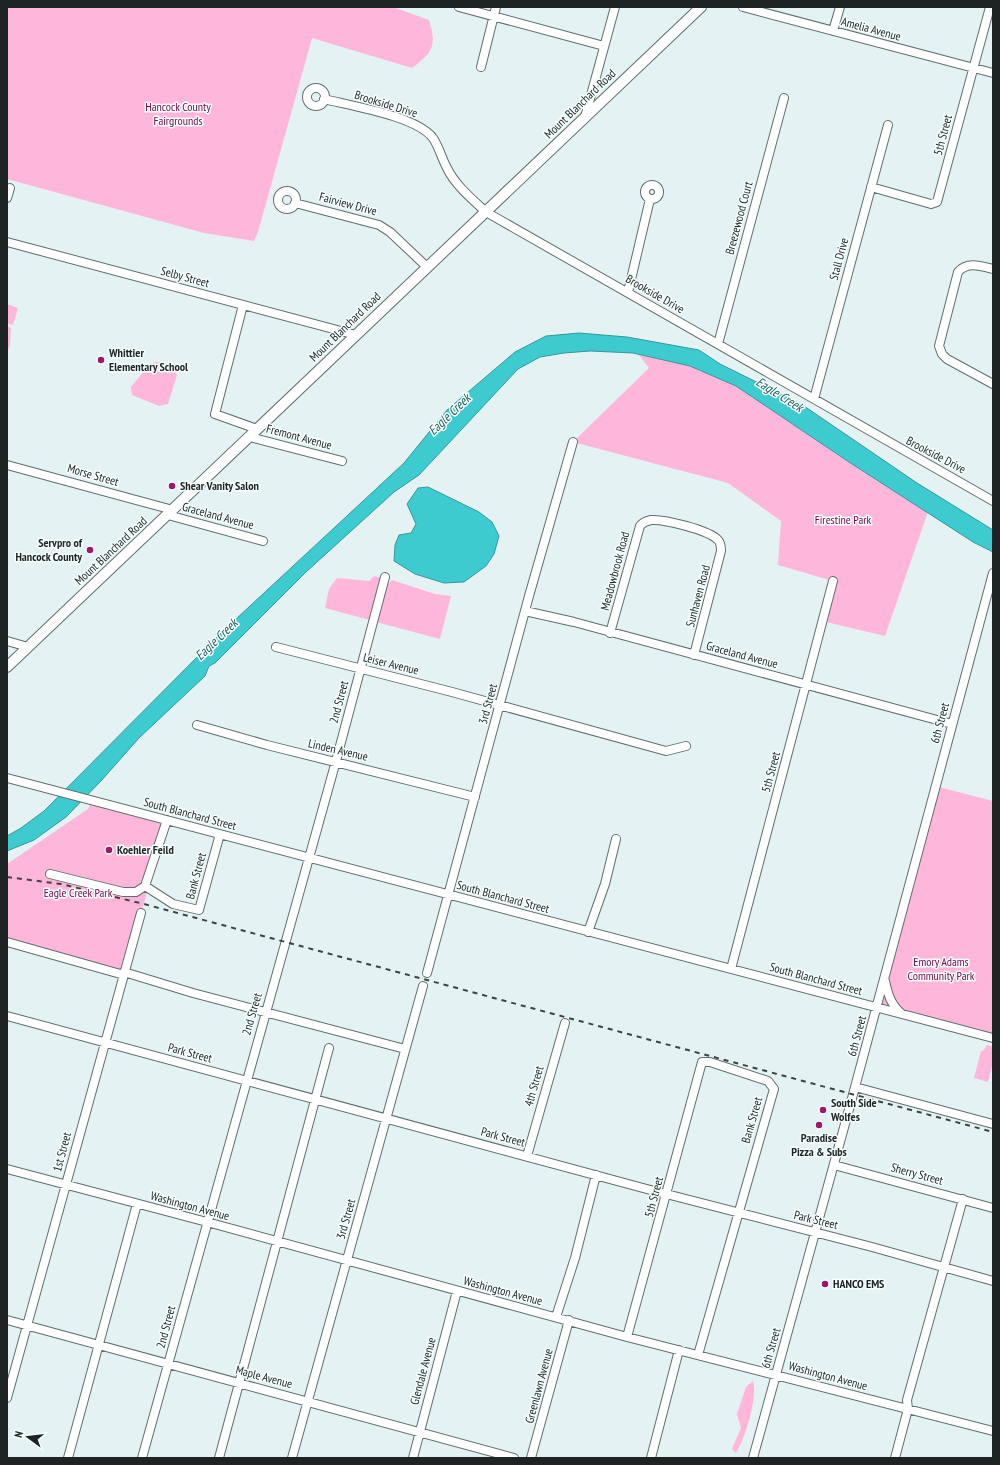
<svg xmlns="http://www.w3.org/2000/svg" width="1000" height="1465" font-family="'PT Sans Narrow',sans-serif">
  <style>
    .green { fill: #feb7da }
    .water { fill: #3dcbcf; stroke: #34999c }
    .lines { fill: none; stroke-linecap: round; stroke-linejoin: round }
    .minor-casing { stroke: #616e6e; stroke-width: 10 }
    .major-casing { stroke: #616e6e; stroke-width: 12 }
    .minor { stroke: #fff; stroke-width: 8 }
    .major { stroke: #fff; stroke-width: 10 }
    .rail { stroke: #3b4343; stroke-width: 2; stroke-dasharray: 5 5; stroke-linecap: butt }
    .poi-dot { fill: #9b186b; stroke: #f6fefe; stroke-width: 1.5 }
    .labels { text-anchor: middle; stroke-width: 3; stroke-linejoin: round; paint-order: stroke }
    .street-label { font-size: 12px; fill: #1e2424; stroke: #f6fefe }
    .park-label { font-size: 12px; fill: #720a4d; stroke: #f6fefe }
    .poi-label { font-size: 12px; font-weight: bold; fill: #1e2424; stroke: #f6fefe; text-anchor: start }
    .water-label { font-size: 13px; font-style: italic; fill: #215b5c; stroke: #f6fefe }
  </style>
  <rect width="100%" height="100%" fill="#e4f2f3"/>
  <path class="green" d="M7,7H393L429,20C437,46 433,52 412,68L312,38L258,232L254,241L204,233L7,179Z
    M7,304L18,308L13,325L7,323Z
    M7,326L11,328L10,345L7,353Z
    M632,346L704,362L931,503L885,636L822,621L833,581L778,565L781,521L728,483L573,442L649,368Z
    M157,362L172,365L177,375L168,404L159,406L132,395L131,387L151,363Z
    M374,576L382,578L370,620L325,608L329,589L337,578L369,581Z
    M392,580L435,594L451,596L440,639L376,622L386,586Z
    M935,786L993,801V1038L877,1008Z
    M92,800L167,820L124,975L7,943V864L88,809Z
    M195,811L199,814L200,820L187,817Z
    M987,1045L993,1047V1062L988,1082L974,1078L981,1051L984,1050Z
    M753,1381C758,1397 745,1439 736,1453L732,1449L741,1428L737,1414L746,1387Z"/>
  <path class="water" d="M579,333L627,337L699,350L720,364L801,404L917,483L993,530V552L973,542L849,462L736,386L690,366L633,353L590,351L564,353L540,357L518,369L419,475L394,492L306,572L215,663L209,666L205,676L139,738L101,781L66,817L34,840L7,851V836L21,828L44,811L222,632L404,463L447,410L515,352L546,336Z
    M428,487L479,512L492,522L499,536L494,554L486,566L464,582L444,583L415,574L394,561L395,545L399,535L411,533L416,524L407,504L418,488Z"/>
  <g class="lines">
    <g class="minor-casing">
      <path id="minor" d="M459,7L604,46
        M743,7L993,73
        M833,31L840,7
        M481,67L496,7
        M307 97a9 9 0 1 1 18 0a9 9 0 1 1-18 0Z
        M324,99C352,106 416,116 433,138C439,147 442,159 447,168C455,185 472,199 486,212L993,501
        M585,117L615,7
        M645 192a7 7 0 1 1 14 0a7 7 0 1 1-14 0Z
        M871,187L931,204L937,202L990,7
        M278 200a9 9 0 1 1 18 0a9 9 0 1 1-18 0Z
        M7,198L10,188
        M295,203L379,225L390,232L427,267
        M7,242L356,335
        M993,269C981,266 967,261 958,272L939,346L942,354L947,359L993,384
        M628,292L650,199
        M243,305L215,414L257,429
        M718,344L784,98
        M814,399L888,125
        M250,437L342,461
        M7,465L173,510
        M168,515L263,541
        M525,611L574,622L952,724
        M610,633L640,526C643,522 646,521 651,520C664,519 709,530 718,540C721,543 721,547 721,551L694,655
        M7,641L28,647
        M276,647L452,692L666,751L686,746
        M197,725L267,745L475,797
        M7,778L993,1038
        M50,874L123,892H136L145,886L173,904L199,910L220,834
        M145,886L167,820
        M588,932L605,884L616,839
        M7,942L124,975
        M731,969L833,581
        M124,972L193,993L405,1049
        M427,973L529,596L573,442
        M885,981C888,995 891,1005 902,1014
        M7,1016L643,1188L872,1247L993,1281
        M855,1087L993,1124
        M527,1156L565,1023
        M834,1165L993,1208
        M7,1169L207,1222L627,1337L993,1431
        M556,1317L575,1258L596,1175
        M7,1320L514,1458
        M627,1337L702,1062H710L768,1081L774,1089L698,1355
        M7,1398L141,913
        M68,1458L137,1204
        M142,1458L336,761L385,577
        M219,1458L329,1048
        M292,1458L423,986
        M413,1458L457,1291
        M531,1458L569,1320
        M651,1458L679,1350
        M753,1458L851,1102L993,573
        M895,1458L908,1409L907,1400L963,1199"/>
    </g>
    <g class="major-casing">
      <path id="major" d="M7,667L701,7"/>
    </g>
    <use href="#minor" class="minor"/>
    <use href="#major" class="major"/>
    <path class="rail" d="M7,877L61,884L144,904L993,1132"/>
  </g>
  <g class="poi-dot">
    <circle cx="101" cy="360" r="4"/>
    <circle cx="172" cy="486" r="4"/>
    <circle cx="90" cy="550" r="4"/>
    <circle cx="109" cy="850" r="4"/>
    <circle cx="823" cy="1110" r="4"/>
    <circle cx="819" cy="1125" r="4"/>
    <circle cx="825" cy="1284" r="4"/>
  </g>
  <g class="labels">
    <g class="street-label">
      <text transform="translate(871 29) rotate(15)" y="4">Amelia Avenue</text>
      <text transform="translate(386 104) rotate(17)" y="4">Brookside Drive</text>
      <text transform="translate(580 104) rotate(-44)" y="4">Mount Blanchard Road</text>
      <text transform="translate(943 135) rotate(-75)" y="4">5th Street</text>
      <text transform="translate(348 204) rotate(15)" y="4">Fairview Drive</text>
      <text transform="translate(739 218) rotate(-75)" y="4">Breezewood Court</text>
      <text transform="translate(839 259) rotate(-75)" y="4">Stall Drive</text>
      <text transform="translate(185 277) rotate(15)" y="4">Selby Street</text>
      <text transform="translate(655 294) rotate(30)" y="4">Brookside Drive</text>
      <text transform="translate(345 327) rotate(-44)" y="4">Mount Blanchard Road</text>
      <text transform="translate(299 437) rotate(15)" y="4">Fremont Avenue</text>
      <text transform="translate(936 455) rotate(28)" y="4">Brookside Drive</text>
      <text transform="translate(93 475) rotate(16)" y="4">Morse Street</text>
      <text transform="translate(218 516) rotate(15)" y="4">Graceland Avenue</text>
      <text transform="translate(111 551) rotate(-43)" y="4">Mount Blanchard Road</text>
      <text transform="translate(615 571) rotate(-75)" y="4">Meadowbrook Road</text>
      <text transform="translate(698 596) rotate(-75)" y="4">Sunhaven Road</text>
      <text transform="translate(742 655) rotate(15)" y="4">Graceland Avenue</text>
      <text transform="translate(391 664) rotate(14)" y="4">Leiser Avenue</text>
      <text transform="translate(339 702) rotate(-75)" y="4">2nd Street</text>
      <text transform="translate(488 704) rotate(-75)" y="4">3rd Street</text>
      <text transform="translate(940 723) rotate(-75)" y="4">6th Street</text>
      <text transform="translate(338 750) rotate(13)" y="4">Linden Avenue</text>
      <text transform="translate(771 772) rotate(-75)" y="4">5th Street</text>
      <text transform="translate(190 814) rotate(15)" y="4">South Blanchard Street</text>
      <text transform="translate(196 876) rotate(-75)" y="4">Bank Street</text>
      <text transform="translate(503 897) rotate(15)" y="4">South Blanchard Street</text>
      <text transform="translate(816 979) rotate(15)" y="4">South Blanchard Street</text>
      <text transform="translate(252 1014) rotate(-74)" y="4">2nd Street</text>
      <text transform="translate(857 1036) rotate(-75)" y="4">6th Street</text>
      <text transform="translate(190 1053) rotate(15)" y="4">Park Street</text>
      <text transform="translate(534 1086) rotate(-74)" y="4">4th Street</text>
      <text transform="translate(752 1120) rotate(-74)" y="4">Bank Street</text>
      <text transform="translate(503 1137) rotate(15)" y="4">Park Street</text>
      <text transform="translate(62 1152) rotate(-75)" y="4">1st Street</text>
      <text transform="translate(917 1174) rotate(15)" y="4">Sherry Street</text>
      <text transform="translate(654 1197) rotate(-75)" y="4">5th Street</text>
      <text transform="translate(190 1206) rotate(15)" y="4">Washington Avenue</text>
      <text transform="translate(346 1219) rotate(-74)" y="4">3rd Street</text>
      <text transform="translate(816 1220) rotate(14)" y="4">Park Street</text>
      <text transform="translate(503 1291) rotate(15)" y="4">Washington Avenue</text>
      <text transform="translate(166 1327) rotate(-75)" y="4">2nd Street</text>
      <text transform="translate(771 1348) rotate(-74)" y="4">6th Street</text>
      <text transform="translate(423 1371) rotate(-75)" y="4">Glendale Avenue</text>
      <text transform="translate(828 1376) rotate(15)" y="4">Washington Avenue</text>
      <text transform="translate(264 1377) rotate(15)" y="4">Maple Avenue</text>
      <text transform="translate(539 1386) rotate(-75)" y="4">Greenlawn Avenue</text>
    </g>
    <g class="park-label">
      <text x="178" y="111">Hancock County<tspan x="178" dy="14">Fairgrounds</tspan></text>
      <text x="843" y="524">Firestine Park</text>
      <text x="78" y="897">Eagle Creek Park</text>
      <text x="941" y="966">Emory Adams<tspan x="941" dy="14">Community Park</tspan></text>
    </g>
    <g class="poi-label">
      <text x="109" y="357">Whittier<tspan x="109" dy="14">Elementary School</tspan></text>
      <text x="180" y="490">Shear Vanity Salon</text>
      <text x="82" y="547" text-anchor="end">Servpro of<tspan x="82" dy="14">Hancock County</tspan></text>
      <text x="117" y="854">Koehler Feild</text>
      <text x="831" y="1107">South Side<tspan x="831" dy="14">Wolfes</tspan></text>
      <text x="819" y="1142" text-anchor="middle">Paradise<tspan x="819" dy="14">Pizza &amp; Subs</tspan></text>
      <text x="833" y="1288">HANCO EMS</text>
    </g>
    <g class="water-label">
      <text transform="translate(780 394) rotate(32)" y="5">Eagle Creek</text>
      <text transform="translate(449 414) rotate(-44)" y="5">Eagle Creek</text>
      <text transform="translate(216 639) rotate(-44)" y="5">Eagle Creek</text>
    </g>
  </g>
  <rect width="1000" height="1465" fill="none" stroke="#1e2424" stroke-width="16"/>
  <g transform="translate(28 1437) rotate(285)" stroke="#f6fefe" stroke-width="3" paint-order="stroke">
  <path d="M0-3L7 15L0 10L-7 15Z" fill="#1e2424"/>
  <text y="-6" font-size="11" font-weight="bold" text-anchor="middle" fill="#1e2424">N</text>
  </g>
</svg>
